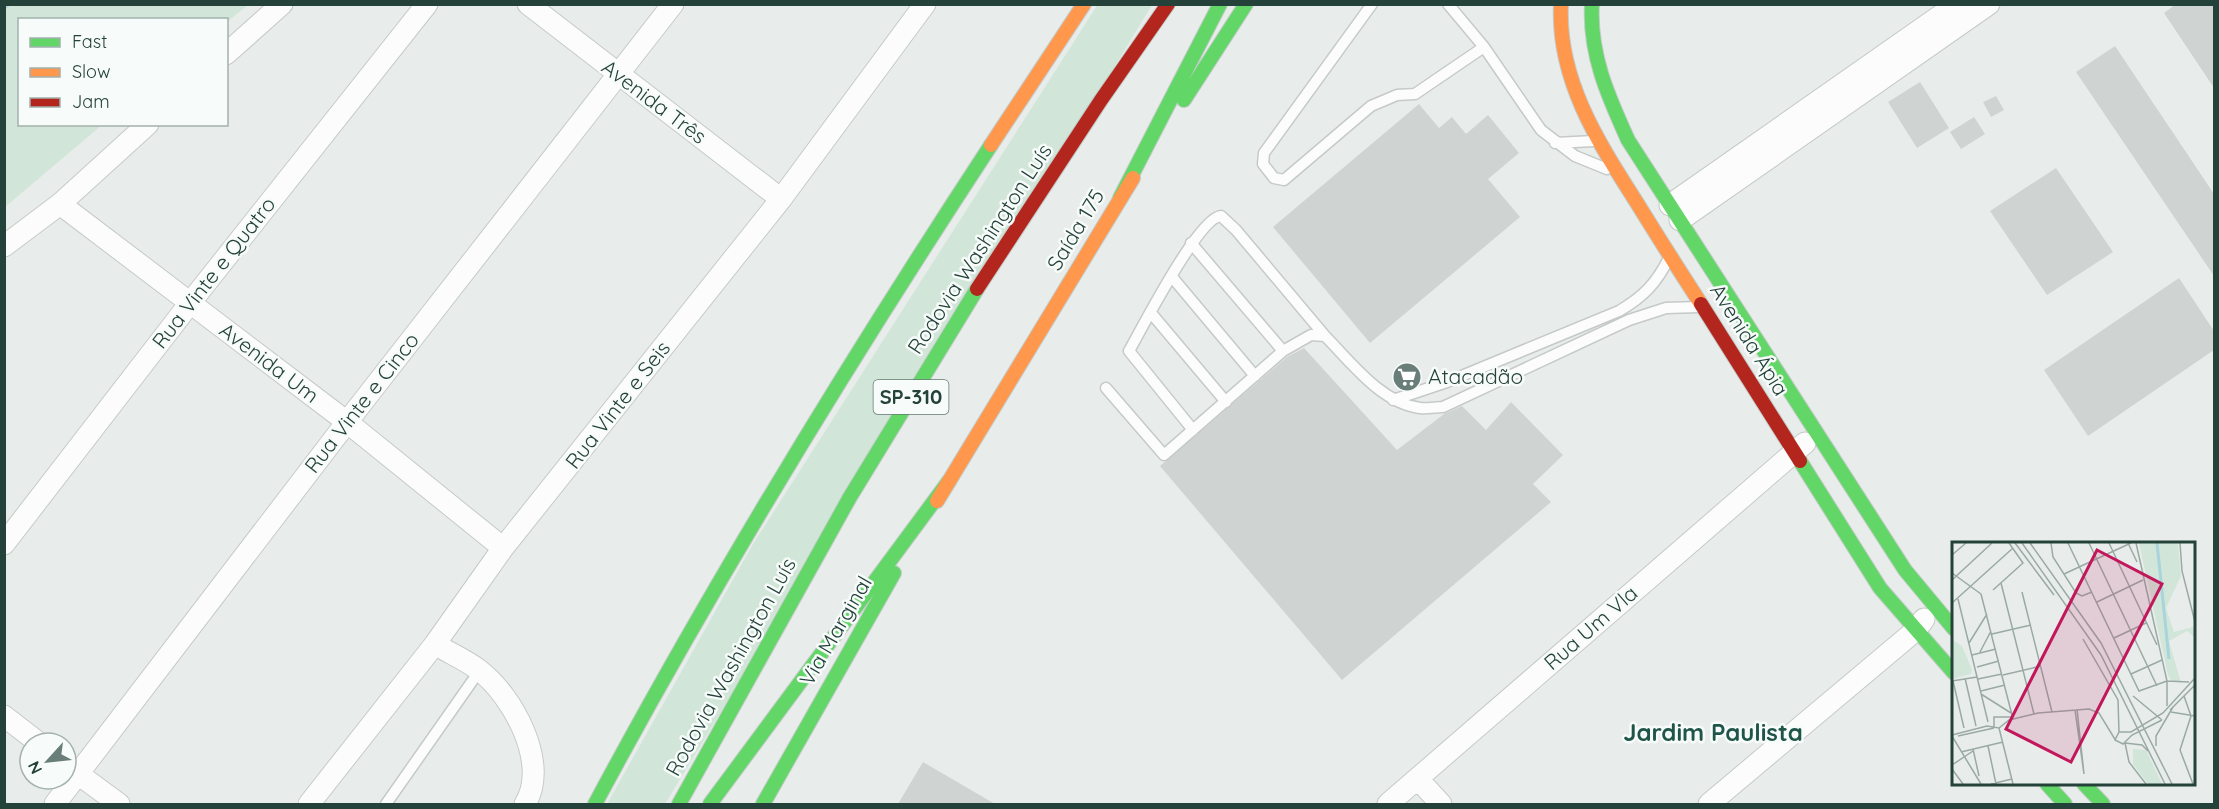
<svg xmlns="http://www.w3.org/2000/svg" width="2219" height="809" font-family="Quicksand,sans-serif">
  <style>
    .green { fill: #d1e6d8 }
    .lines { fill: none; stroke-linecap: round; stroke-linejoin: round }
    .stream { stroke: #a9d4db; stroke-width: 5 }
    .building { fill: #cfd4d2 }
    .lane-casing { stroke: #c5cac8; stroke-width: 13 }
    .street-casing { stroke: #c5cac8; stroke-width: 23 }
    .fast-casing { stroke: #c3cbc8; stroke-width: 16 }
    .slow-casing { stroke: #c3cbc8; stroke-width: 16 }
    .jam-casing { stroke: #c3cbc8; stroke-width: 16 }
    .lane { stroke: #fcfcfc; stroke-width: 10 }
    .street { stroke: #fcfcfc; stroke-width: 21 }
    .fast { stroke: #63d668; stroke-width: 14 }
    .slow { stroke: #ff974d; stroke-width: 14 }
    .jam { stroke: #b3261e; stroke-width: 14 }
    .labels { text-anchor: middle; stroke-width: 5; stroke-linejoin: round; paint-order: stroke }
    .shield { fill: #f7fbf9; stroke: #637a73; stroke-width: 1.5 }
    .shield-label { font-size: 20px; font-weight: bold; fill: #24423a }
    .street-label { font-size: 21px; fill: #24423a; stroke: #f7fbf9 }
    .poi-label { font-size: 21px; fill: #24423a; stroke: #f7fbf9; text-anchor: start }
    .quarter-label { font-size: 24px; font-weight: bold; fill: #1f5548; stroke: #f7fbf9 }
    .inset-river { fill: none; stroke: #a9d4db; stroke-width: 3 }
    .inset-road { fill: none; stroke: #9aa9a4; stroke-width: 1.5 }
    .view { fill: #c2185b; fill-opacity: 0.15; stroke: #c2185b; stroke-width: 3 }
    .inset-edge { fill: none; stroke: #24423a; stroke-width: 3 }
  </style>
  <rect width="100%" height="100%" fill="#e8edeb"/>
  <path class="green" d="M5,4H248V5L227,22L226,20H20V124L102,125L5,207Z
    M1098,4L1152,5L665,804H607L753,544Z"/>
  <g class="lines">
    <path class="stream" d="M4,7L8,4"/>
  </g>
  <path class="building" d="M2176,4H2214V88L2164,13Z
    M2115,46L2214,194V276L2076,72Z
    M1920,82L1949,128L1917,148L1888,102Z
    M1996,96L2004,110L1991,117L1983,102Z
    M1419,104L1439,128L1452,117L1466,134L1488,115L1519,153L1488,179L1520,217L1370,343L1273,227Z
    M1974,117L1985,134L1961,149L1950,132Z
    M2056,168L2113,252L2047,295L1990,211Z
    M2179,278L2214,331V350L2088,436L2044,370Z
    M1304,348L1397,450L1444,414L1462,406L1486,430L1511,402L1563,455L1533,484L1551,502L1342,680L1160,466L1287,357Z
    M923,762L995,804H898Z"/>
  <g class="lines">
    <g class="lane-casing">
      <path id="lane" d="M1372,4L1264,153L1263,164L1274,178L1284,180L1371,106L1397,95L1415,94L1484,47
        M1448,4L1484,47L1541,130L1575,156L1607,169
        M1555,143L1594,141
        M1191,243L1283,351
        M1172,277L1255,376
        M1151,313L1226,402
        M1106,388L1164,455L1283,351L1311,335L1325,336C1351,362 1381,403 1420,408C1427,409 1436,407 1443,407L1629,320L1666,308L1698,307
        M1393,400L1447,382L1619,311C1643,297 1656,284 1669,258
        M1193,430L1129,351C1142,328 1199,217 1221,216L1236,230L1325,336
        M386,804L480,670"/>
    </g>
    <g class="street-casing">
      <path id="street" d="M528,4L781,199
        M226,54L282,4
        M60,204L347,422L503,548
        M1670,205L1957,4
        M1680,220L1989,4
        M4,246L60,204L148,124
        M4,544L190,303L427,4
        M435,644C449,653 466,660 479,670C513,696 550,764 525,804
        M4,716L39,743
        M66,765L119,804
        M1418,779L1441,804
        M55,804L347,422L673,4
        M309,804L435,644L503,548L781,199L925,4
        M1388,804L1805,443
        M1709,804L1916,630L1924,619"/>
    </g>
    <g class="fast-casing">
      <path id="fast" d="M1592,4C1589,54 1608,96 1628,140L1905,570L1954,629
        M1184,100L1246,4
        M1120,198L1220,4
        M1800,461L1880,588L1954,673
        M2047,784L2065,804
        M2084,784L2103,804
        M595,804C716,578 850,360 991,145
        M679,804L850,497L977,289
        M710,804L949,481
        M763,804L894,573"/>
    </g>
    <g class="slow-casing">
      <path id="slow" d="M1561,4C1557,79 1598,142 1637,203C1658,237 1679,270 1701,304
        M991,145L1084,4
        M937,501L1133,178"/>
    </g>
    <g class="jam-casing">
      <path id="jam" d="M977,289L1101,100L1168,4
        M1701,304L1800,461"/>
    </g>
    <use href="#lane" class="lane"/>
    <use href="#street" class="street"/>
    <use href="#fast" class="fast"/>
    <use href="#slow" class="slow"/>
    <use href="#jam" class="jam"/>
  </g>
  <defs>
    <g id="supermarket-disc" transform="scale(1.5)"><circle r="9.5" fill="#697e78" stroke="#f7fbf9"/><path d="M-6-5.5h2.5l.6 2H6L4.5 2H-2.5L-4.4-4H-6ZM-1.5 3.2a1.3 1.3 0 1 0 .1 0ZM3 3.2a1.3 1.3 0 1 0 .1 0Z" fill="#fff"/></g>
  </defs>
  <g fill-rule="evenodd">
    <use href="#supermarket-disc" x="1407" y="377"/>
  </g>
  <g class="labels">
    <rect class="shield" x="873.5" y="380" width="75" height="34" rx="4.5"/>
    <g class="shield-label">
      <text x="911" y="404">SP-310</text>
    </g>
    <g class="street-label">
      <text transform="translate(654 102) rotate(37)" y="7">Avenida Três</text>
      <text transform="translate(1076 230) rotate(-59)" y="7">Saída 175</text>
      <text transform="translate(980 249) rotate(-57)" y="7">Rodovia Washington Luís</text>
      <text transform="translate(214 273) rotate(-52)" y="7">Rua Vinte e Quatro</text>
      <text transform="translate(1749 340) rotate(58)" y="7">Avenida Ápia</text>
      <text transform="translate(269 363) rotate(37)" y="7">Avenida Um</text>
      <text transform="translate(362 403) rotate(-52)" y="7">Rua Vinte e Cinco</text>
      <text transform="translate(618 405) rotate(-52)" y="7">Rua Vinte e Seis</text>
      <text transform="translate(1591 628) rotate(-41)" y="7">Rua Um Vla</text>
      <text transform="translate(836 631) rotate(-60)" y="7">Via Marginal</text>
      <text transform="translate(731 667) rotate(-61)" y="7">Rodovia Washington Luís</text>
    </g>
    <g class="poi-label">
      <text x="1428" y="384">Atacadão</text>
    </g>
    <g class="quarter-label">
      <text x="1713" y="741">Jardim Paulista</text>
    </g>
  </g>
  <g transform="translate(1952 542)">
    <rect width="243" height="243" fill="#e8edeb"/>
    <path d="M187,1H226L229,34L214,66L222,90L241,85L243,88V96L235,89L217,99L229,141L219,138L216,133ZM0,97L10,104L20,127L19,132L0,137ZM181,207L194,208L210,242H196L181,222Z" fill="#d1e6d8"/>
    <path class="inset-river" d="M205,1L217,117"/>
    <path class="inset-road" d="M63,1L102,53M70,1L149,113L213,242M78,1L149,101L220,242M99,1L101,15L124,51L130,54L140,50M116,1L187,149L215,139M137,1L205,144M157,1L205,103M176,1L185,20M184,1L215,139V164M228,1L230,29L243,80M0,13L14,1M0,31L29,52M112,32L179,1M0,38L40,1M49,41L82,172M41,48L71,21L57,1M70,50L100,170M29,52L61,177M6,57L36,180M145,60L191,38M0,61L61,6M40,92L79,83M162,96L194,81M131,97L166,158L167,190M17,101L35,72M28,110L39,89M20,113L44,107M25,125L47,119M179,132L210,118M51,133L89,124M13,136L24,184M26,137L50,132M0,139L25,135M1,139L12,186M215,139L237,140M29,149L53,143M29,152L59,171M181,154L210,178M232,154L239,174L228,208L241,242M123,168L132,232L125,167M218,168L243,143M219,170L243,174M210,178L180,193L171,202L163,198L167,190H179L211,171L243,136M42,185V175H59M47,186L61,242M0,193L35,184L47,186L57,178L86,171L137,167L147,171L164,199M0,194L29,242M6,194L42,186M173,201L177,220L194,242M173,201L190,203L196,209M36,204L44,242M204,204V194L221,165M21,207L27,234M9,210L51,200M0,223L21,209M0,227L11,242M39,242L60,237"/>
    <path class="view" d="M145,8L210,42L119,220L54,187Z"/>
    <rect width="243" height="243" class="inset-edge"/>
  </g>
  <rect width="2219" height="809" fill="none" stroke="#24423a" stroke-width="12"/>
  <rect x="18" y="18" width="210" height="108" fill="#f7fbf9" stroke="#a3b1ad" stroke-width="1.5"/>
  <rect x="30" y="38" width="30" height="9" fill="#63d668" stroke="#a3b1ad" stroke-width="1.5"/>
  <text x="72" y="48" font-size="18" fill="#24423a">Fast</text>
  <rect x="30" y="68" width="30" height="9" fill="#ff974d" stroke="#a3b1ad" stroke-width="1.5"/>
  <text x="72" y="78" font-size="18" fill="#24423a">Slow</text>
  <rect x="30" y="98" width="30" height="9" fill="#b3261e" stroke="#a3b1ad" stroke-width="1.5"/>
  <text x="72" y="108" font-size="18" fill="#24423a">Jam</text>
  <g transform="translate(48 761) rotate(243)"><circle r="28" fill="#f7fbf9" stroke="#a3b1ad" stroke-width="1.5"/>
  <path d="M0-4.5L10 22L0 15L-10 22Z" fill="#697e78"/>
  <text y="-9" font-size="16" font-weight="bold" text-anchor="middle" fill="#24423a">N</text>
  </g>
</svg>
